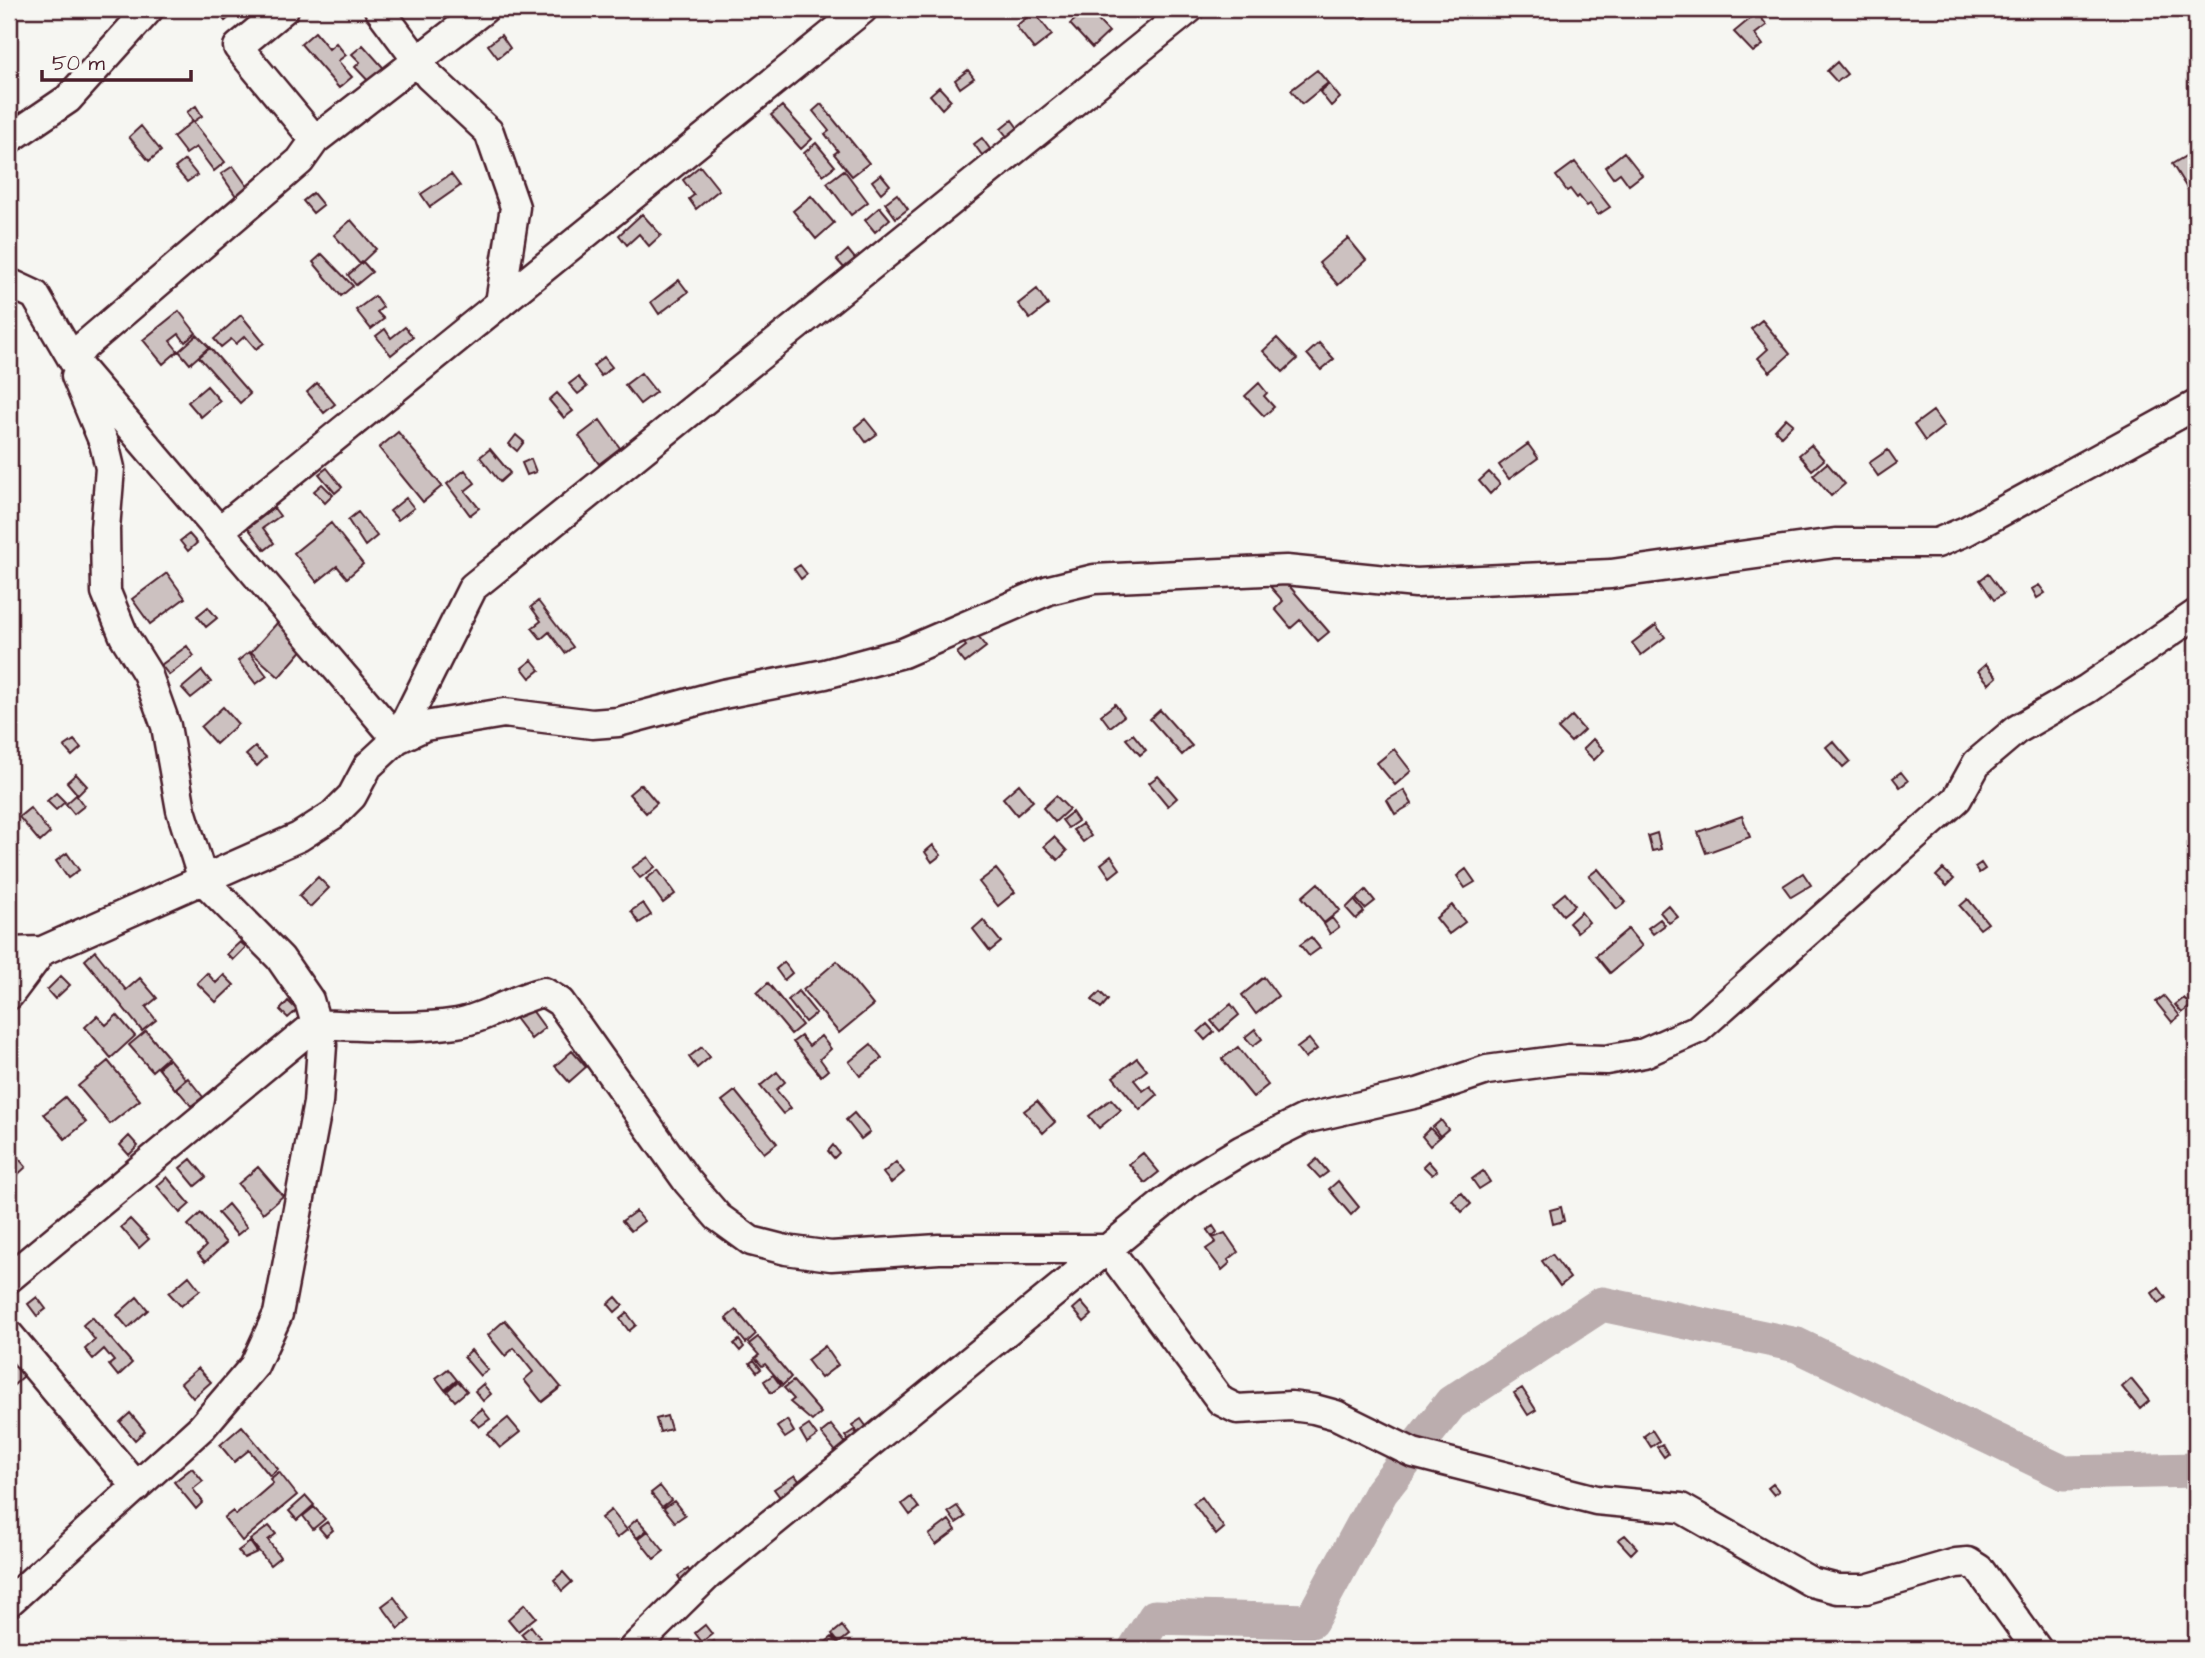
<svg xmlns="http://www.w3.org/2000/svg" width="2205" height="1658" font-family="'Architects Daughter',sans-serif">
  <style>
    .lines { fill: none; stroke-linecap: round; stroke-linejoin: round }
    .river { stroke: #bbadae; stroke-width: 35 }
    .building { fill: #ccc1c0; stroke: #4a1f2b; stroke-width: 2 }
    .minor-casing { stroke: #4a1f2b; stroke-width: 33 }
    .minor { stroke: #f6f6f2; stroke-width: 28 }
  </style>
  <rect width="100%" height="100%" fill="#f6f6f2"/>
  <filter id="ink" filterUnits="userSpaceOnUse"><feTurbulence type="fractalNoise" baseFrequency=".0143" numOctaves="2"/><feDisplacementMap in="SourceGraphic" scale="14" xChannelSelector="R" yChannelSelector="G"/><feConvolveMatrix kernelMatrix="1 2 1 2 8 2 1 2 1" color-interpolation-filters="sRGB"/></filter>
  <g filter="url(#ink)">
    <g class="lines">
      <path class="river" d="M1135,1649L1155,1617L1311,1621L1381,1492L1451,1403L1602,1304L1797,1345L2064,1473L2196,1470"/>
    </g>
    <path class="building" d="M97,9H112L113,10L105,17Z
      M215,9H232L235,13L225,21Z
      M1087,9L1109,32L1092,48L1070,24Z
      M1356,9H1374L1364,18Z
      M1034,12L1052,35L1034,49L1016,26Z
      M1757,13L1767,25L1755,34L1763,45L1753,52L1734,32Z
      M315,32L329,49L336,43L346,55L338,61L352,77L339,88L301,44Z
      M501,35L510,48L498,58L488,45Z
      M363,45L389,74L374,87L355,67L360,62L352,54Z
      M1837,62L1847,74L1837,82L1827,71Z
      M968,70L974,78L960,88L955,80Z
      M1317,70L1328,83L1302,104L1291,90Z
      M1329,84L1340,98L1331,106L1320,92Z
      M939,87L951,100L942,109L930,95Z
      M821,104L869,163L852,176L834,154L838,151L825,134L829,131L813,111Z
      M196,106L202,116L193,122L187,112Z
      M782,106L812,139L801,149L771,115Z
      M1012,120L1020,131L1009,139L1001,129Z
      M193,121L225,162L214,171L196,147L186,154L173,137Z
      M141,126L161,151L149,161L129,137Z
      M982,138L990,149L982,155L974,144Z
      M816,143L835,166L823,175L804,153Z
      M1624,152L1642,175L1629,185L1620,173L1613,178L1605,167Z
      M2191,153L2196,162V203L2172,164Z
      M185,160L197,175L187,182L175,168Z
      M1575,162L1610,207L1598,215L1590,204L1587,206L1579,196L1577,198L1570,189L1567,191L1556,176Z
      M233,166L250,190L238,199L221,174Z
      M700,166L719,190L696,209L689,199L694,195L683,180Z
      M844,170L868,202L851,215L827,183Z
      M451,174L460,186L430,207L421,194Z
      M881,174L890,185L881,193L872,181Z
      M313,193L323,205L313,213L303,201Z
      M897,194L908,209L896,218L885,203Z
      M811,196L834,223L816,239L793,211Z
      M880,207L890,219L875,232L865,220Z
      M642,214L661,235L649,246L639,234L627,245L619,235Z
      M351,220L376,249L360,264L334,235Z
      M1348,238L1366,260L1338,285L1319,263Z
      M848,250L857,261L846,270L837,260Z
      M322,254L353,286L341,296L313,262Z
      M363,262L372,272L356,285L348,275Z
      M679,280L688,292L659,314L651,302Z
      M1037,289L1048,305L1030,319L1018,304Z
      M375,296L383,307L377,312L384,319L371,329L356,310Z
      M179,311L196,333L185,342L179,334L170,341L178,351L163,364L143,340Z
      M241,315L264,343L256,349L245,336L236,344L231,339L221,347L214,339Z
      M1762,320L1790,354L1770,372L1758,358L1768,349L1751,329Z
      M405,327L413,337L391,355L376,336L385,329L391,338Z
      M197,335L209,347L190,364L179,351Z
      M1277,338L1297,359L1283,372L1263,351Z
      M1319,343L1334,359L1321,370L1307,354Z
      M210,348L250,394L240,403L199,357Z
      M604,357L612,367L601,376L593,366Z
      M641,373L656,392L640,404L625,385Z
      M578,377L587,387L578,394L569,384Z
      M317,383L335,404L324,413L307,392Z
      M1259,383L1267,393L1264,396L1274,407L1264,416L1245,396Z
      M207,386L220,401L201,417L188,402Z
      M557,393L573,411L564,418L549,400Z
      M1933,411L1944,426L1925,441L1914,425Z
      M1786,418L1793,424L1781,436L1775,430Z
      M865,419L877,434L866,442L855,427Z
      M600,420L620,448L599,464L579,436Z
      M398,432L442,486L423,502L379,448Z
      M516,435L524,442L517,451L509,444Z
      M1528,444L1538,458L1509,479L1499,465Z
      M1811,445L1824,460L1812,470L1799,455Z
      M490,449L510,473L500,482L480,457Z
      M1888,450L1897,463L1878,476L1869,463Z
      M531,459L536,472L527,475L522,463Z
      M1827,463L1845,484L1831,496L1813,475Z
      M327,468L342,487L335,493L319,474Z
      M465,470L475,483L465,491L479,508L470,515L447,484Z
      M1489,472L1500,484L1490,494L1479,481Z
      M322,484L333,495L325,503L314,491Z
      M406,498L414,508L398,520L390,511Z
      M274,508L280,516L263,528L274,543L265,550L248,528Z
      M358,512L377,536L365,546L348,520Z
      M331,523L363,564L347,578L337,566L317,582L294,553Z
      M189,534L197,543L188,551L180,541Z
      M800,565L807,574L801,579L794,569Z
      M167,573L185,598L150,624L132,599Z
      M1278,573L1329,632L1318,641L1300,620L1291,628L1275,609L1283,601L1267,583Z
      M1988,574L2003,594L1994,600L1980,580Z
      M2039,585L2045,593L2037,598L2032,589Z
      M538,601L573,647L565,653L549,632L541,639L532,628L541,621L531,607Z
      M208,607L217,618L206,627L197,616Z
      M278,622L305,647L279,677L251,652Z
      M968,624L986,647L965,663L957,653L966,646L956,633Z
      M1656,625L1665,637L1641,655L1632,643Z
      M187,646L194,656L169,675L161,665Z
      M249,652L267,676L256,684L238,661Z
      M532,660L540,670L530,678L522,668Z
      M1986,664L1997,677L1989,684L1978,671Z
      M202,671L211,682L191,698L182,688Z
      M9,689L17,699L9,706Z
      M1115,704L1124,716L1110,727L1101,715Z
      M223,707L238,724L216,744L201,727Z
      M1160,710L1192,746L1182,755L1150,719Z
      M1572,716L1584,730L1571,742L1558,729Z
      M1133,734L1146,750L1140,755L1126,739Z
      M1593,739L1604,750L1594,760L1583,749Z
      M74,740L81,748L72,756L64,747Z
      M1833,741L1850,761L1843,767L1826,747Z
      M255,747L266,757L257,766L246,755Z
      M1394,749L1411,771L1395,785L1377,763Z
      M1901,772L1908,781L1900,787L1893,778Z
      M76,774L87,786L78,795L67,782Z
      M1158,776L1177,798L1168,806L1149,783Z
      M641,784L657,803L646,813L629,794Z
      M1019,784L1033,801L1017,815L1003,798Z
      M1404,790L1412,804L1395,814L1387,800Z
      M56,793L65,802L56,810L47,801Z
      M76,795L84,806L74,814L66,804Z
      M1056,796L1069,809L1055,822L1043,808Z
      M30,808L50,833L40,842L19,817Z
      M1072,812L1078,821L1068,828L1062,820Z
      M1742,816L1750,837L1706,853L1698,832Z
      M1082,824L1091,836L1083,842L1073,830Z
      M1657,833L1661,849L1652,851L1648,836Z
      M1054,837L1067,851L1058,860L1044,846Z
      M933,845L941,855L932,862L925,852Z
      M67,853L79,870L68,878L56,861Z
      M1111,856L1120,869L1110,877L1101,864Z
      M648,857L655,867L640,878L632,868Z
      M1981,863L1985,869L1979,873L1975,867Z
      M996,869L1015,892L998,906L979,882Z
      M1466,869L1475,882L1465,888L1457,876Z
      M1598,869L1626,902L1617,909L1589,876Z
      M1943,869L1954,879L1947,886L1936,876Z
      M658,870L675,894L663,903L646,879Z
      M1803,873L1811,885L1791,897L1783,886Z
      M318,877L329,888L310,907L299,896Z
      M1318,883L1340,910L1324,923L1302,897Z
      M1366,890L1375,901L1365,909L1356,899Z
      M1565,893L1575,905L1563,915L1553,903Z
      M1968,899L1988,923L1980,929L1960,906Z
      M1354,900L1364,912L1356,919L1346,908Z
      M643,903L651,915L639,923L631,911Z
      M1452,905L1465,922L1449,934L1436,918Z
      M1668,905L1678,917L1669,923L1660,912Z
      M1581,912L1589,922L1577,932L1569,923Z
      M1332,918L1339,927L1330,934L1324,924Z
      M1660,919L1665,925L1653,934L1648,928Z
      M983,920L1001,942L990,951L973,929Z
      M1628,929L1642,946L1610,973L1596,956Z
      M1311,937L1320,948L1309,956L1300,945Z
      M240,942L246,947L233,960L227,954Z
      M95,951L126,990L140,978L157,998L146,1007L156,1020L142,1031L85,960Z
      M837,961L873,1005L839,1033L803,990Z
      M784,962L792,973L784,980L776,969Z
      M207,973L216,983L224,975L234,985L216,1002L197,983Z
      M61,976L70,985L55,999L47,990Z
      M1264,977L1278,996L1256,1014L1242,995Z
      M768,983L802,1025L791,1034L757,993Z
      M798,991L816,1013L805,1022L788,1000Z
      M1100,992L1108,1000L1101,1008L1092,1000Z
      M2164,996L2180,1016L2172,1022L2156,1002Z
      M2184,998L2191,1006L2182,1013L2175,1005Z
      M524,999L545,1028L531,1039L509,1010Z
      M288,1001L297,1010L288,1018L280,1010Z
      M1231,1004L1239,1015L1220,1031L1211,1021Z
      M117,1015L135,1036L111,1058L85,1027L97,1016L106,1025Z
      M1207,1024L1214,1032L1205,1040L1198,1032Z
      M1255,1029L1262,1039L1253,1046L1245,1037Z
      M146,1031L168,1057L152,1071L129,1045Z
      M801,1036L809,1046L821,1036L831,1049L820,1059L828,1070L821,1076L793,1042Z
      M1309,1039L1317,1049L1305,1058L1297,1048Z
      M871,1044L882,1058L860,1076L849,1062Z
      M702,1047L710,1057L697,1068L689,1057Z
      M1238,1047L1268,1085L1253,1097L1222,1059Z
      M572,1051L586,1067L569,1082L555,1066Z
      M1137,1058L1147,1070L1134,1080L1143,1091L1150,1086L1157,1095L1140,1110L1113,1077Z
      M169,1059L186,1079L175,1089L158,1068Z
      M108,1061L140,1100L110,1124L78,1086Z
      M777,1072L785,1082L776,1090L791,1108L783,1114L760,1086Z
      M188,1078L203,1097L191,1106L176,1088Z
      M735,1091L777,1143L764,1153L722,1101Z
      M65,1097L86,1122L65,1139L44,1114Z
      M1111,1099L1121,1110L1099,1128L1089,1116Z
      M1037,1101L1055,1122L1043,1133L1024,1111Z
      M854,1113L870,1132L861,1139L846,1120Z
      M1441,1120L1448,1129L1440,1136L1433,1127Z
      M1430,1128L1439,1138L1430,1146L1422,1136Z
      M129,1136L138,1146L129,1155L120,1145Z
      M833,1145L839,1153L834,1158L828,1151Z
      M9,1147L26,1167L15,1177L9,1169Z
      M1143,1153L1159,1172L1145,1183L1129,1164Z
      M191,1159L206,1177L195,1186L180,1168Z
      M1317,1159L1328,1172L1320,1178L1309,1166Z
      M1428,1161L1437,1171L1432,1175L1423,1166Z
      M896,1162L904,1172L891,1183L883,1173Z
      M258,1167L283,1196L263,1213L238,1184Z
      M1483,1171L1490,1182L1479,1189L1472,1179Z
      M167,1177L190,1204L180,1213L157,1186Z
      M1338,1181L1359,1207L1351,1215L1329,1189Z
      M1461,1192L1471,1204L1462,1212L1452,1200Z
      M228,1204L247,1227L237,1235L218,1213Z
      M1561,1207L1564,1221L1553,1224L1550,1210Z
      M636,1211L644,1221L631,1231L622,1221Z
      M201,1213L226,1243L205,1262L198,1254L206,1246L188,1225Z
      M130,1219L149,1239L139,1248L121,1227Z
      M1213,1226L1217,1232L1212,1237L1207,1230Z
      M1225,1233L1238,1252L1228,1260L1230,1263L1222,1270L1206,1249L1216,1242L1213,1238Z
      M1552,1254L1570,1278L1560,1286L1542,1261Z
      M189,1276L200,1290L181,1306L169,1293Z
      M2159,1288L2166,1298L2159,1303L2152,1293Z
      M37,1297L46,1309L37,1316L28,1304Z
      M137,1297L148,1310L128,1328L117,1315Z
      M616,1297L623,1305L615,1312L608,1304Z
      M1081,1302L1092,1315L1084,1322L1073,1309Z
      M736,1310L756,1334L746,1343L726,1318Z
      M627,1313L636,1325L629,1331L620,1319Z
      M92,1317L132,1363L118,1376L109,1365L114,1361L104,1349L93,1359L85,1349L95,1340L83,1325Z
      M505,1320L561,1387L542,1402L524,1380L533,1372L514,1348L505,1356L488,1335Z
      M758,1337L791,1377L783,1385L765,1364L762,1366L755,1358L759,1355L749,1344Z
      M739,1340L744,1347L740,1351L734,1344Z
      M825,1346L838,1365L821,1378L807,1360Z
      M2196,1347V1361L2189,1353Z
      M471,1350L488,1370L480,1376L464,1357Z
      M754,1360L761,1369L757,1372L750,1363Z
      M15,1365L25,1375L14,1385L9,1379V1371Z
      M198,1368L211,1382L193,1398L181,1383Z
      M448,1369L457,1380L445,1390L436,1378Z
      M773,1375L781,1386L771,1393L764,1381Z
      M2131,1379L2149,1401L2140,1409L2122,1387Z
      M458,1381L467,1391L455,1401L447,1391Z
      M793,1381L821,1413L812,1421L790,1402L794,1399L784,1388Z
      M483,1384L491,1394L483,1401L475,1391Z
      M1522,1388L1536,1410L1528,1415L1514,1393Z
      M482,1409L490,1419L479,1427L471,1418Z
      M130,1413L145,1431L135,1440L120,1422Z
      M667,1416L671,1429L660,1432L656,1419Z
      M508,1418L520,1432L500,1448L488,1434Z
      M861,1419L869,1430L860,1436L852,1425Z
      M787,1420L794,1432L785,1438L777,1427Z
      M809,1425L817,1436L807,1443L800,1431Z
      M831,1425L847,1445L837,1453L821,1433Z
      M242,1426L278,1469L270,1476L249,1450L234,1462L220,1445Z
      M854,1430L862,1441L853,1447L845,1436Z
      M1652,1430L1659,1441L1651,1447L1644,1436Z
      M1662,1444L1668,1454L1664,1457L1657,1447Z
      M192,1468L203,1481L193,1489L203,1502L196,1509L174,1482Z
      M279,1472L297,1495L242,1541L224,1518L233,1511L236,1515L273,1483L270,1479Z
      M795,1475L802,1485L782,1500L774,1489Z
      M1773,1484L1779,1491L1774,1495L1768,1488Z
      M660,1486L671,1500L662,1507L651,1493Z
      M306,1496L314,1505L297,1520L289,1511Z
      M911,1497L919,1508L910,1515L902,1504Z
      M1202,1497L1224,1528L1216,1535L1193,1503Z
      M674,1501L685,1515L675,1522L664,1508Z
      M957,1506L965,1517L956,1523L948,1512Z
      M314,1507L325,1519L313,1529L303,1516Z
      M611,1510L627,1530L617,1538L601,1518Z
      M637,1519L647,1530L637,1538L628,1527Z
      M949,1520L956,1530L936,1545L929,1535Z
      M327,1522L333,1530L326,1536L319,1528Z
      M269,1526L276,1534L268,1540L280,1557L270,1565L250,1540Z
      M648,1531L664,1551L654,1559L638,1539Z
      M1625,1535L1637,1548L1631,1554L1618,1540Z
      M250,1542L257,1552L244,1558L238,1551Z
      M688,1569L693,1577L683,1584L678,1576Z
      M563,1572L572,1582L562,1591L554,1580Z
      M394,1597L410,1619L399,1629L382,1606Z
      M525,1604L536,1617L518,1631L508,1619Z
      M705,1625L712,1634L702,1642L695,1633Z
      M531,1626L540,1638L530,1645L521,1634Z
      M842,1626L849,1635L839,1643L832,1634Z
      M832,1637L843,1649H826L822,1645Z
      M714,1641L719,1649H701Z"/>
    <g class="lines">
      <g class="minor-casing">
        <path id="minor" d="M284,9L238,47L315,140
          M379,9L429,76L489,132L515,207L500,303
          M9,139L68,99L149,9
          M9,283L35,295L73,360L397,739L473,587L1189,9
          M73,360L84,346L300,161L315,140L484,9
          M219,531L863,9
          M9,952L42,951L299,837L333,815L352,796L368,766L397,739L425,726L504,713L592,724L618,722L723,694L825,674L903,653L1049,590L1094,579L1286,570L1416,583L1611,574L1835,543H1937L1966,531L2196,405
          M9,995L42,951
          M1108,1249L1221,1401L1237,1409L1291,1406L1314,1409L1336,1415L1413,1453L1596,1500L1681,1508L1811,1582L1838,1589H1866L1956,1563L1968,1562L1979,1569L2037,1649
          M9,1278L316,1024C363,1026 410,1030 457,1023C487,1018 514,998 544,992L560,1002L687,1181L718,1217L751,1241L786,1250L831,1256L939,1249H1108
          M9,1335L137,1487
          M9,1602L202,1427L254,1366L278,1314L318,1103L322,1045L309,1000L280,958L203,880L181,810L166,726L147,673L124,636L106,592L105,529L110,468L104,443L76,376
          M633,1649L708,1575L1192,1180L1242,1150L1304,1119L1418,1093L1487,1070L1569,1059L1606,1060L1644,1053L1698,1029L1957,799L1977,763L2016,730L2087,689L2196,614"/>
      </g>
      <use href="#minor" class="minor"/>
    </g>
  </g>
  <rect width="2205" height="1658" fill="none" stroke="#f6f6f2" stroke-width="35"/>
  <rect x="18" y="18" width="2170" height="1623" fill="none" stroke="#4a1f2b" stroke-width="2.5" filter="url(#ink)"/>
  <path d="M42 70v10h149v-10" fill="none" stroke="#4a1f2b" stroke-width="3.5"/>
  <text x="52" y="70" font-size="21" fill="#4a1f2b" stroke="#f6f6f2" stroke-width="5" paint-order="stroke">50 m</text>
</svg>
